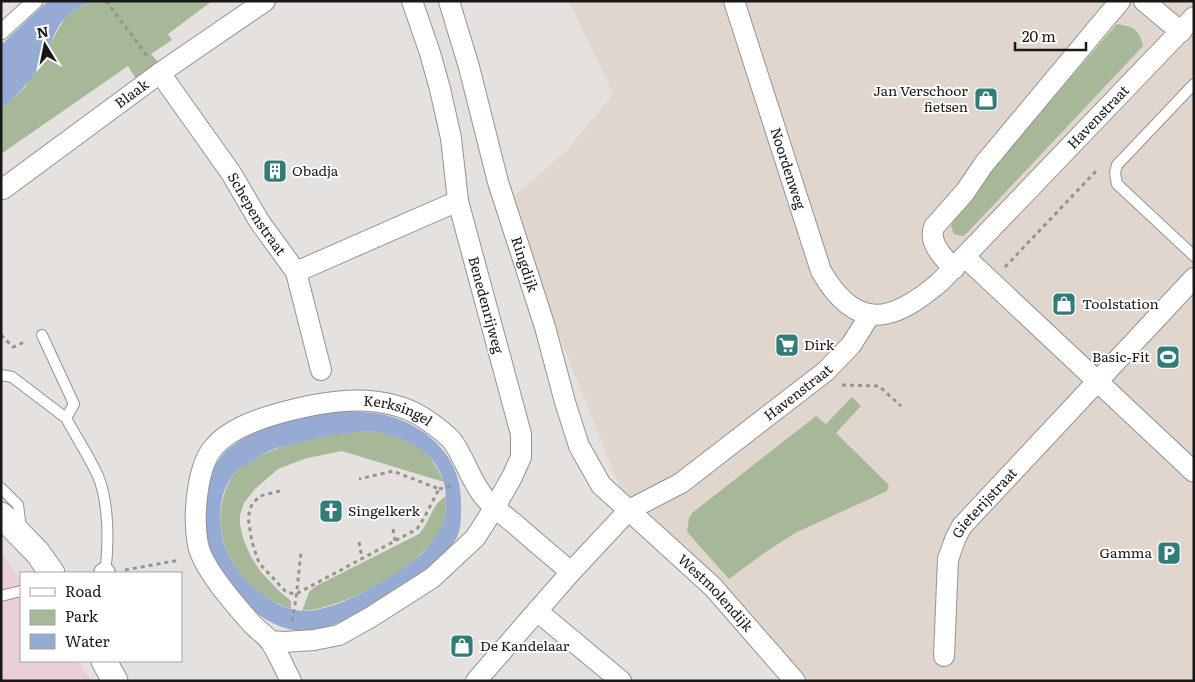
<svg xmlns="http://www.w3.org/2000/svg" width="1195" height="682" font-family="Literata,serif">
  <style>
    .commercial { fill: #ead0d6 }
    .built { fill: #e1d6ce }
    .green { fill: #a7b899 }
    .water { fill: #96abd3; fill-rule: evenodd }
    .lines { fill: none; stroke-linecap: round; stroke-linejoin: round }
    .service-casing { stroke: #96928f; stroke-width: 12 }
    .pedestrian-casing { stroke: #96928f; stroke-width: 17 }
    .minor-casing { stroke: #96928f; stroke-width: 22 }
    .tertiary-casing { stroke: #96928f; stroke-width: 27 }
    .path { stroke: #979391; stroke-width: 3; stroke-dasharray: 4 4; stroke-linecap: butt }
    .service { stroke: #fff; stroke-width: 10 }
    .pedestrian { stroke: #fff; stroke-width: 15 }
    .minor { stroke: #fff; stroke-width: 20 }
    .tertiary { stroke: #fff; stroke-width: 25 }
    .labels { text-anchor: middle; stroke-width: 4; stroke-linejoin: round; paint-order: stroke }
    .poi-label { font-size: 14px; fill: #1a1817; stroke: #fff; text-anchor: start }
    .street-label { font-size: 14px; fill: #1a1817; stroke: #fff }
  </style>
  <rect width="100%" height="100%" fill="#e5e1de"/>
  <path class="commercial" d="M1,552L21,580V661H78L91,681H1Z"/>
  <path class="built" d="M569,1H1194V681H785L629,510L506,203L566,151L613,94Z"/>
  <path class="green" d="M98,1H212L168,34L172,40L151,54L159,63L136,79L128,66L1,154V110L25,87L66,16L79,7Z
    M1117,24C1134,27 1139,29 1143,46L968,232L963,236L954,234L951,226L957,213L999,160Z
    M852,397L861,406L836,433L889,485L887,491L795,533L767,551L729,579L687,532L689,518L692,513L816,416L826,424Z
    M372,431C409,437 429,447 444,482L342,451L307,458L278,469L255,489L244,503L240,515V525L243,538L251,557L261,572L279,591L291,601V609C276,603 263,597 251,586C226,562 213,525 225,492C227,486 231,477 236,472C265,444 333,432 372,431Z
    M446,496C446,506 446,517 442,527C423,567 345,608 302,611L309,592L316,586L419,534C430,522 431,505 446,496Z"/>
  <path class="water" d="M48,1H98C92,3 85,4 80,7C57,17 52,43 41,63C31,81 16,96 1,110V45Z
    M347,411C358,412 370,412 381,414C424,423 461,455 461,501C461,513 462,529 456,539C449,551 440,561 429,571C421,578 410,583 401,589C371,606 329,636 293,630C255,623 223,584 209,549C197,519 203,473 227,450C255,425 311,414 347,411ZM372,431C412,438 447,457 446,502C446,511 445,520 441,528C435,538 427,550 418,557C393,578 334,613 302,611C286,610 270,601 258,591C241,578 226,557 222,535C218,514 220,491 234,474C238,469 244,466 249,463C256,459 262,454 269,451C278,447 288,445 298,443C323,436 346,432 372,431Z"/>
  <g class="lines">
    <g class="service-casing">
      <path id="service" d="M1194,84L1117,165L1115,173L1117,184L1194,256
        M42,335L74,404L66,418C76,437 89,456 98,476C109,502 109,546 105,573
        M1,375L12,377L66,418
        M1,488L18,505L21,528
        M1,596L21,591"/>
    </g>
    <g class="pedestrian-casing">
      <path id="pedestrian" d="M1,32L35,1"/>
    </g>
    <g class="minor-casing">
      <g id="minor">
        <path id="s1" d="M449,1L469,67L498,182L545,327L565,402L579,446L601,485L713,587L795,681"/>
        <path id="s2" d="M734,1L821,271C856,332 892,323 940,282L1194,17"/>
        <path d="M1144,1L1181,32"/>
        <path id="s3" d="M160,73L231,173L259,221L296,272L321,370"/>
        <path id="s4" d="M3,189L160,73L265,1"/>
        <path d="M965,257L1194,472"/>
        <path d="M954,269C943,257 928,243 934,227L965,192L984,164L1120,1"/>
        <path d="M296,272L458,201"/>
        <path d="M104,573H105"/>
        <path d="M537,611L621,681"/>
        <path d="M270,641L284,642L314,640L339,635L371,617L432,578L475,538L495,507L512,477L521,457V434L458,201L451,138L440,89L430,53L412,1"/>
        <path id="s5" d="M944,656L948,559L956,537L962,526L1194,278"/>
        <path id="s6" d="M291,681C284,668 278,652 270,641C265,635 258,630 253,625C236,606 203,569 198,545C193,519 196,467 214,447C228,430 253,421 273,415C321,401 379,390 424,418C434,425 446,433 453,442C465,459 471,482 485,498C494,508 505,516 516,525C534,541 552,556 571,572"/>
        <path id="s7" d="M476,681L571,572L629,510L681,483L826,371L851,345L870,315"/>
      </g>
    </g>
    <g class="tertiary-casing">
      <path id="tertiary" d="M1,515L37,552L52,573
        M104,661L115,681"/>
    </g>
    <path class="path" d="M106,1L148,57
      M1005,267L1097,170H1099
      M1,335L13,347L27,341
      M842,385L879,386L901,406
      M439,489L452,486
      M280,491L260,496L252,504L248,517L252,542L259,563L286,592L296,594L417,529L424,518L439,489L393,471L359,479
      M393,529L395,541
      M359,542L362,558
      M125,570L180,560
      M292,621C297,599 298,576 301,553"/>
    <use href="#service" class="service"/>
    <use href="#pedestrian" class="pedestrian"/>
    <use href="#minor" class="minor"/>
    <use href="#tertiary" class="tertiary"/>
  </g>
  <defs>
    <g id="shop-square" transform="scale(1.25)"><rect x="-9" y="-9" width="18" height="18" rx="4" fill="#337c78" stroke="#fff"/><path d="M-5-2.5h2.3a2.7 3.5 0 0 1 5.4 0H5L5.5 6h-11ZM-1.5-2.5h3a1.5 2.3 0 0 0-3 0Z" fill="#fff"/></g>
    <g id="building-square" transform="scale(1.25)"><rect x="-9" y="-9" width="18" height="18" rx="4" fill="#337c78" stroke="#fff"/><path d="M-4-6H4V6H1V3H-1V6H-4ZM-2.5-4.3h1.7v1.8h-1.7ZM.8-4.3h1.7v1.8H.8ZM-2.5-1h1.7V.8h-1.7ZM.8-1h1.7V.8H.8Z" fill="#fff"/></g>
    <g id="supermarket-square" transform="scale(1.25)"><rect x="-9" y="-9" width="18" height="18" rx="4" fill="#337c78" stroke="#fff"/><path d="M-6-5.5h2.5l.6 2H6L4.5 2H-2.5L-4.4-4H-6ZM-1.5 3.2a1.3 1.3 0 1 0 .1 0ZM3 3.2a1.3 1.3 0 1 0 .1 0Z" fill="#fff"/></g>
    <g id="stadium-square" transform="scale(1.25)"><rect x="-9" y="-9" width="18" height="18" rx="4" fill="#337c78" stroke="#fff"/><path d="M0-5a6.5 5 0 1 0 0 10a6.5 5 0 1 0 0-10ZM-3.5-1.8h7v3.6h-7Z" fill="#fff"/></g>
    <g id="church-square" transform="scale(1.25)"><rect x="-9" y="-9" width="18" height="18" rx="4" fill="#337c78" stroke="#fff"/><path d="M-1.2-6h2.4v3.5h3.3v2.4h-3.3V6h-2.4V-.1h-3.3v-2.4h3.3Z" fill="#fff"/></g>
    <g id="parking-square" transform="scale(1.25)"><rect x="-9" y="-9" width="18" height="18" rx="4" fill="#337c78" stroke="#fff"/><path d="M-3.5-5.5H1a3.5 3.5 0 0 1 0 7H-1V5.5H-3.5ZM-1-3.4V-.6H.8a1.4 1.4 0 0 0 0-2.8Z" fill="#fff"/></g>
  </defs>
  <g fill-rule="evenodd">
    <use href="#shop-square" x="986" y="99"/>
    <use href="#building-square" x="275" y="171"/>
    <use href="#shop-square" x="1064" y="304"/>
    <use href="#supermarket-square" x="787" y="345"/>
    <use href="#stadium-square" x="1168" y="357"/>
    <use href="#church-square" x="331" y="511"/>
    <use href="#parking-square" x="1169" y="553"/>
    <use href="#shop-square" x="462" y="646"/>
  </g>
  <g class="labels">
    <g class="poi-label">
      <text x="968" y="96" text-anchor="end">Jan Verschoor<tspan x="968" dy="16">fietsen</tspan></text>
      <text x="292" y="176">Obadja</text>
      <text x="1082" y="309">Toolstation</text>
      <text x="804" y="350">Dirk</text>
      <text x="1150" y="362" text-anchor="end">Basic-Fit</text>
      <text x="348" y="516">Singelkerk</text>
      <text x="1152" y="558" text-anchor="end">Gamma</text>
      <text x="480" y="651">De Kandelaar</text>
    </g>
    <g class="street-label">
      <text dy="5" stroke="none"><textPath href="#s4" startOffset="160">Blaak</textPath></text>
      <text dy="5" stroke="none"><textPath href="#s2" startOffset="659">Havenstraat</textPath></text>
      <text dy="5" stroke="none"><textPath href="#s2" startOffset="176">Noordenweg</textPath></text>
      <text dy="5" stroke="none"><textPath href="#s3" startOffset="171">Schepenstraat</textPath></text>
      <text dy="5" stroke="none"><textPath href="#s1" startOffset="274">Ringdijk</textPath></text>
      <text transform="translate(486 305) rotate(75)" y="5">Benedenrijweg</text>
      <text dy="5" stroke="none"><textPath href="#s7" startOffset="436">Havenstraat</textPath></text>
      <text dy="5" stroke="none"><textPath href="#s6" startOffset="464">Kerksingel</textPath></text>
      <text dy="5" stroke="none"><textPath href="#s5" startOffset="165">Gieterijstraat</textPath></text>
      <text dy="5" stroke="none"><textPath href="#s1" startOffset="666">Westmolendijk</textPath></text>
    </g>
  </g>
  <rect width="1195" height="682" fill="none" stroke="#1a1817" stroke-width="5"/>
  <rect x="20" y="572" width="162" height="90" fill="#ffffff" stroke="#a3a3a2"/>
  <rect x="30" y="588" width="25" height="8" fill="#ffffff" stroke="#a3a3a2"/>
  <text x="65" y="597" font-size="15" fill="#1a1817">Road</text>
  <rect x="30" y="610" width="25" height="15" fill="#a7b899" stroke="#a3a3a2"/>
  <text x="65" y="622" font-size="15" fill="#1a1817">Park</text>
  <rect x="30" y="634" width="25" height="15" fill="#96abd3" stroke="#a3a3a2"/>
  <text x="65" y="647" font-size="15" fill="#1a1817">Water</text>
  <g transform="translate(45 45) rotate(350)" stroke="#ffffff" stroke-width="4" paint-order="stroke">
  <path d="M0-4L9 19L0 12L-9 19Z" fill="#1a1817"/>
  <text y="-8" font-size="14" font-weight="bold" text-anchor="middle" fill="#1a1817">N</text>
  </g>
  <path d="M1015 42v8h71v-8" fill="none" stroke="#1a1817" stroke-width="2.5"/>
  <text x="1022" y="42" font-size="15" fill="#1a1817" stroke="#ffffff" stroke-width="4" paint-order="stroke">20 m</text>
</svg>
